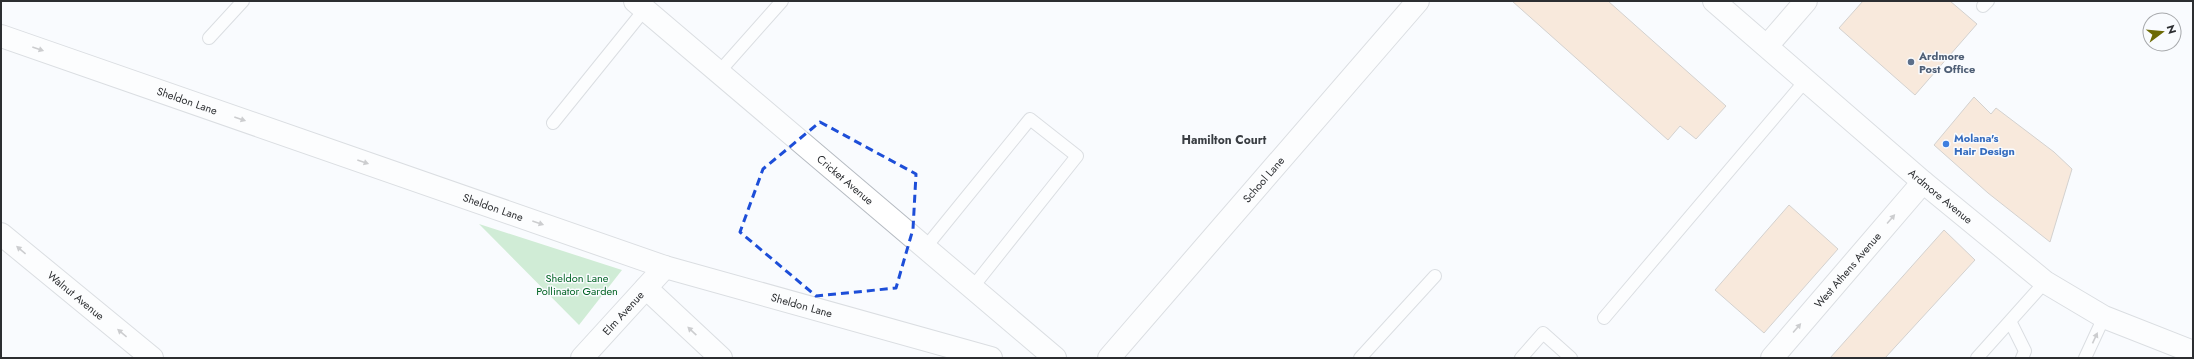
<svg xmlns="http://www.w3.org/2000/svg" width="2194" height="359" font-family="Jost,sans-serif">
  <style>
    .green { fill: #9ed9a6 }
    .building { fill: #f7d2b3; stroke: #a49e98 }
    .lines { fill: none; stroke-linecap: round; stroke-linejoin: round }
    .lane-casing { stroke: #b5bac1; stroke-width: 14 }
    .street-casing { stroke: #b5bac1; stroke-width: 24 }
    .secondary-casing { stroke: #b5bac1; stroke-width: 24 }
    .lane { stroke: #fff; stroke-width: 12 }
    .street { stroke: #fff; stroke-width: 22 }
    .secondary { stroke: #fff; stroke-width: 22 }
    .oneway { fill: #969698 }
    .marked { fill: none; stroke: #1d4ed8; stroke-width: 3; stroke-dasharray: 8 5; stroke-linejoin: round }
    .service-dot { fill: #5c6f8a; stroke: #f9fbfe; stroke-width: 1.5 }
    .shop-dot { fill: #3f7fe0; stroke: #f9fbfe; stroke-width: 1.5 }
    .labels { text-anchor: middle; stroke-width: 3; stroke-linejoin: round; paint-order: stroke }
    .service-label { font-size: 11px; font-weight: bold; fill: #4e5e75; stroke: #f9fbfe; text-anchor: start }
    .street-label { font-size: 11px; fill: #2c2e31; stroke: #f9fbfe }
    .shop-label { font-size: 11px; font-weight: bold; fill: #366cbe; stroke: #f9fbfe; text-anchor: start }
    .park-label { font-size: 11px; fill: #046526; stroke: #f9fbfe }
    .neighbourhood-label { font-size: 12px; font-weight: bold; fill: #3a3e43; stroke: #f9fbfe }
  </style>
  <rect width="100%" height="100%" fill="#f9fbfe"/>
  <path class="green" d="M479,224L622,270L579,325Z"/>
  <path class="building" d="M1512,1H1608L1726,106L1696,139L1680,126L1668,140Z
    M1863,1H1950L1977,24L1915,95L1839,28Z
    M1974,97L1991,114L1996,108L2054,152L2072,169L2050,242L1988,193L1934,145Z
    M1789,205L1838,249L1764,333L1715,290Z
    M1944,230L1975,260L1885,358H1830Z"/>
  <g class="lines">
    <g class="lane-casing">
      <path id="lane" d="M1983,6L1988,1
        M209,38L243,1
        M719,72L782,1
        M553,123L645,9
        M925,248L1030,119L1077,156L972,288
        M1604,318L1806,80
        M2010,321L2025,351L2022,358
        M1360,358L1435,276
        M1521,358L1543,333L1571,358
        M1977,358L2045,282
        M2085,358L2104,317"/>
    </g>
    <g class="street-casing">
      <g id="street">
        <path id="s1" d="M635,1L1055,358"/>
        <path id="s2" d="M1,36L665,267L991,358"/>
        <path d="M1767,46L1806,1"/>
        <path id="s3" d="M1,234L152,358"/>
        <path d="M646,288L721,358"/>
        <path id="s4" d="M582,358L665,267"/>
        <path id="s5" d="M1109,358L1418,1"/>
        <path id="s6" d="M1772,358L1923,182"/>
      </g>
    </g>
    <g class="secondary-casing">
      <g id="secondary">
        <path id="s7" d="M1714,1L1923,182L2045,282L2104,317L2193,352"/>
      </g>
    </g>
    <use href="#lane" class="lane"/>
    <use href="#street" class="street"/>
    <use href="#secondary" class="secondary"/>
  </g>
  <defs><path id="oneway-solid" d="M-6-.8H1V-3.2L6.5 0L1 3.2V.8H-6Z"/></defs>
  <g class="oneway">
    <use href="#oneway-solid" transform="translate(38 49) rotate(19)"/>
    <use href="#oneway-solid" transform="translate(240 119) rotate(19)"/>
    <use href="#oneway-solid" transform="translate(363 162) rotate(19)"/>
    <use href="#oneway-solid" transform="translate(1891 219) rotate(-49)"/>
    <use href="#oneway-solid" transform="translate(538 223) rotate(19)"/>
    <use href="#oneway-solid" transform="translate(21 250) rotate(-140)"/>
    <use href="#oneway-solid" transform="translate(1797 328) rotate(-49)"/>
    <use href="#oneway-solid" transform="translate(692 331) rotate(-137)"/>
    <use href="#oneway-solid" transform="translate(122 333) rotate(-140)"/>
    <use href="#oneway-solid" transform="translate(2095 338) rotate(-65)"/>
  </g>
  <path d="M0 0H2194V359H0ZM820,122L916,174L913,229L896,288L816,296L740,232L763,169Z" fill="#f9fbfe" fill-opacity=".55" fill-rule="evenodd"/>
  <path class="marked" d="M820,122L916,174L913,229L896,288L816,296L740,232L763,169Z"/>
  <circle class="service-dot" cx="1911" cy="62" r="4"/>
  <circle class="shop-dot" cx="1946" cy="144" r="4"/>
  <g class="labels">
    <g class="service-label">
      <text x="1919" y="60">Ardmore<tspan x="1919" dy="13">Post Office</tspan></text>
    </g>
    <g class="street-label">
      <text dy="4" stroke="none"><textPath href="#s2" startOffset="197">Sheldon Lane</textPath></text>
      <text dy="4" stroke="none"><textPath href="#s5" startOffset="236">School Lane</textPath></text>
      <text dy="4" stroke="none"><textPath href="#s1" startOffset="276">Cricket Avenue</textPath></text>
      <text dy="4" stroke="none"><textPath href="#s7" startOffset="299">Ardmore Avenue</textPath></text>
      <text dy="4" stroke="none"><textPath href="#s2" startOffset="521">Sheldon Lane</textPath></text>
      <text dy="4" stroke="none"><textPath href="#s6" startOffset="116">West Athens Avenue</textPath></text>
      <text dy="4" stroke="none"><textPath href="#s3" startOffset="97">Walnut Avenue</textPath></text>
      <text dy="4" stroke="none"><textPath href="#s2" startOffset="845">Sheldon Lane</textPath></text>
      <text dy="4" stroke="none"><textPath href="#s4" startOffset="61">Elm Avenue</textPath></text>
    </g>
    <g class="shop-label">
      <text x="1954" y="142">Molana's<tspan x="1954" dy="13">Hair Design</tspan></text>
    </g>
    <g class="park-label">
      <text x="577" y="282">Sheldon Lane<tspan x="577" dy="13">Pollinator Garden</tspan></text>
    </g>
    <g class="neighbourhood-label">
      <text x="1224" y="144">Hamilton Court</text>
    </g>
  </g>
  <rect width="2194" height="359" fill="none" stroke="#2c2e31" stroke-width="4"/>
  <g transform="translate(2162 32) rotate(74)"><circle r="19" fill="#f9fbfe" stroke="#a7a9ac"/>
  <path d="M0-3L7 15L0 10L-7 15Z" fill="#6c6a05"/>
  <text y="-6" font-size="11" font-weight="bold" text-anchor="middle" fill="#2c2e31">N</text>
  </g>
</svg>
